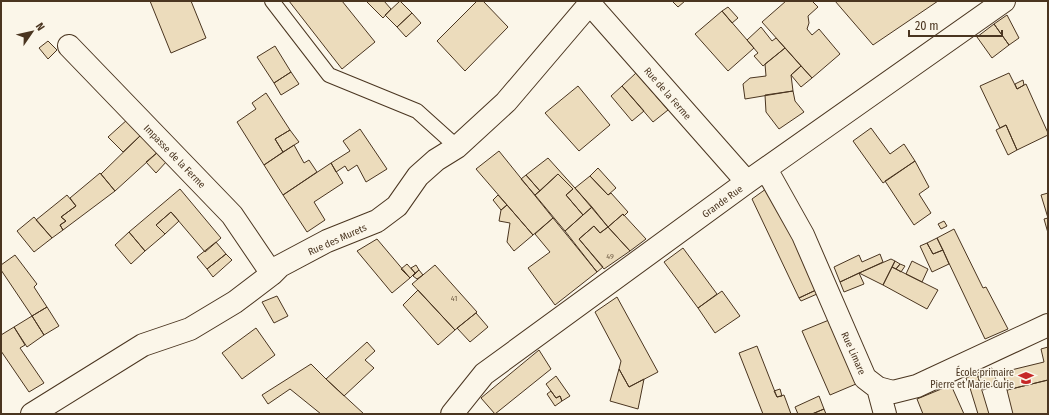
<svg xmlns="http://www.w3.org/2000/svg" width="1049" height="415" font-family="'Fira Sans Condensed',sans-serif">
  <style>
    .building { fill: #ecdcbc; stroke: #4a3520 }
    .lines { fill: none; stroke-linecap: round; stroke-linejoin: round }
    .lane-casing { stroke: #4a3520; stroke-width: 16 }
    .street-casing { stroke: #4a3520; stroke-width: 24 }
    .lane { stroke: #fbf6e9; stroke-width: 14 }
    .street { stroke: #fbf6e9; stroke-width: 22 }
    .labels { text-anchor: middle; stroke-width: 3; stroke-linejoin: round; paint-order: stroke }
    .number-label { font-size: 8px; fill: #725f47 }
    .street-label { font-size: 10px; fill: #4a3520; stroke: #fbf6e9 }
    .poi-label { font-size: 10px; fill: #4a3520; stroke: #fbf6e9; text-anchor: end }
  </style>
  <rect width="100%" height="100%" fill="#fbf6e9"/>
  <path class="building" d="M150,1H191L206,38L171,53Z
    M289,1H342L375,42L342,69Z
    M366,1H384L391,9L383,18Z
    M400,1L412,13L397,27L385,15Z
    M477,1H483L508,27L465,71L437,41Z
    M672,1H685L678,7Z
    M786,1H812L818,7L808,16L809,23L807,29L812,35L819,29L840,54L812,78L762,22Z
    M835,1H938L873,45Z
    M728,7L738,18L732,23L722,11Z
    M722,11L754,48L728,71L695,34Z
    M412,13L421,23L406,37L397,27Z
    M1007,15L1019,38L1009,45L994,24Z
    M994,24L1009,45L992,58L977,37Z
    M761,27L772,41L776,38L785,48L763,66L754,56L758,53L747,40Z
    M48,41L57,50L48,59L39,48Z
    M275,46L291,72L274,83L257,57Z
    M785,48L801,66L791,75L793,91L745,99L743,84L750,78L766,76L765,64Z
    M801,66L812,78L801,87L791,75Z
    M291,72L299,84L281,95L274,83Z
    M636,73L668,110L653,122L622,86Z
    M1009,73L1017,89L1026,84L1048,133V135L1017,150L1006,125L1000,128L980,86Z
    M1023,80L1024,85L1017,89L1015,84Z
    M578,86L610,125L579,151L545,113Z
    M622,86L644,111L632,121L611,96Z
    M793,91L795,101L804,112L779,129L766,112L765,95Z
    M266,93L290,130L275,139L283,152L264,165L237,122L256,109L252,103Z
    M128,119L142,134L123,152L108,137Z
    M1006,125L1017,150L1008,155L996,130Z
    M871,128L890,154L904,144L915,161L883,183L853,141Z
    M360,129L387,169L366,182L357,165L348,171L345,166L336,172L331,163L350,151L343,141Z
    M290,130L299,142L283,152L275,139Z
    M142,134L159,151L115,191L101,174Z
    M294,145L304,163L309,160L317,172L283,195L264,165Z
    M159,151L167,161L156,173L146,162Z
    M499,151L553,218L533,235L476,169Z
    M548,158L592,207L583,215L566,195L573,189L558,174L540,191L526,175Z
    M915,161L929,187L919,194L931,213L914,225L885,181Z
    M331,163L343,183L314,202L325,220L307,232L283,195Z
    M598,168L616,188L608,195L590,176Z
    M100,173L115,191L63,230L60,225L66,221L61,217L76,206L70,198Z
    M558,174L573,189L566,195L583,215L565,231L535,195Z
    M526,175L540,191L535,195L521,179Z
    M590,176L608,195L611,193L628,212L624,216L623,214L608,227L575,188Z
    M770,186L816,290L799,298L752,199Z
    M180,189L221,238L205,252L171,212L156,225L165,234L145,251L129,232Z
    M1048,193V233L1044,219L1048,218L1041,195Z
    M67,195L76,206L61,217L66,221L60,225L63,230L52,238L36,220Z
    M498,195L507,205L501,210L493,200Z
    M507,205L533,235L514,251L507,242L510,223L499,221L501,210Z
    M592,207L608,227L600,233L594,226L579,239L603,267L597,272L565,231Z
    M171,212L179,221L165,234L156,225Z
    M623,214L646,239L630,251L608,227Z
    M34,217L52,238L34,252L17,231Z
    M553,218L597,272L555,305L528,268L550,252L535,234Z
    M944,221L947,226L941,229L938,224Z
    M594,226L600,233L608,227L630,251L604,269L579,239Z
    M954,229L983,288L986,287L1008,329L985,339L937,238Z
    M129,232L145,251L131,264L115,245Z
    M937,238L943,250L933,254L927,243Z
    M377,239L410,278L392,293L357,251Z
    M216,242L226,254L207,269L197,257Z
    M927,243L933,254L943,250L949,264L932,272L920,246Z
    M683,248L717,294L698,308L664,262Z
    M226,254L232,260L213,277L207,269Z
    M880,254L883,262L840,282L834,267L859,255L862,262Z
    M15,255L37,284L34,287L47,307L32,316L1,270V265Z
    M891,259L895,261L883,285L859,273Z
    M895,261L900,264L896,269L892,267Z
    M912,261L928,269L922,282L906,274Z
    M407,264L415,273L410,278L401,269Z
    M900,264L905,266L901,272L896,269Z
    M416,265L419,270L415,273L411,268Z
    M435,265L477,312L455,330L412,284Z
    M892,267L938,290L927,309L883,285Z
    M419,270L423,275L417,279L413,276Z
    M859,273L864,284L844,292L840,282Z
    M418,290L455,330L438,345L403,305Z
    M816,290L817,294L801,301L799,298Z
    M722,291L740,316L715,333L698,308Z
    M277,296L288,316L274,323L262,302Z
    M617,297L658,372L629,387L619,369L621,361L595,312Z
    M47,307L59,326L44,335L32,316Z
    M476,313L488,327L470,342L457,328Z
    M32,316L44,335L27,347L14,327Z
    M829,320L856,384L830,395L802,331Z
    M14,327L25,345L20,348L44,383L29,392L1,351V335Z
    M256,328L275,355L242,379L222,353Z
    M367,342L375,351L365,360L374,368L344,396L326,379Z
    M757,346L777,397L784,395L791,414H763L739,353Z
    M1048,347V380L1007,390L1003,372L1044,362L1041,349Z
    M539,350L551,369L495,414L481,398Z
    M311,364L326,379L364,414H321L290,389L268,404L262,395Z
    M992,368V370L978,377L977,373Z
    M619,369L629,387L644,379L638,409L610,401Z
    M992,370L998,384L983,390L978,377Z
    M977,373L980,384L970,388L966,378Z
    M556,376L570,396L562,401L560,396L556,398L546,384Z
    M1048,380V414H1013L1007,390Z
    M980,384L989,414H978L970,388Z
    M951,385L964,414H923L917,399Z
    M780,389L782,396L777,397L774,391Z
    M551,391L556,398L560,396L562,401L555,406L547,394Z
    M819,396L824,409L812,414H798L795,407Z
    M824,409L826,414H812Z"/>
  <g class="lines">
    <g class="lane-casing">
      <path id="lane" d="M272,1L329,75L417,111L457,147"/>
    </g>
    <g class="street-casing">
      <path id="street" d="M590,4L747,182
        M69,46L232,215L272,274
        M766,169L803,235L865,378L878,388L893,392L917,386L1048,325
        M878,388L885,414
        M32,414L143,345L190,329L235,302L272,274L280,266L327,241L377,221L397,206L418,176L436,160L457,147L506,102L592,1
        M452,414L484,374L747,182L1004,1"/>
    </g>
    <use href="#lane" class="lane"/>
    <use href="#street" class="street"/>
  </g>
  <defs>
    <g id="school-bare" transform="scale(1.2)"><path d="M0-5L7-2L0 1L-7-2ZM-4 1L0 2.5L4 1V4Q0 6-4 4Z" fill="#c62828" stroke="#fbf6e9" stroke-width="2.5" paint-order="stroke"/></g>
  </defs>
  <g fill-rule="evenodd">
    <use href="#school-bare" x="1026" y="378"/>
  </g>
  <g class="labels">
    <g class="number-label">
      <text x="610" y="259">49</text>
      <text x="454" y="301">41</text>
    </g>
    <g class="street-label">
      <text transform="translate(668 93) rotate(49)" y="4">Rue de la Ferme</text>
      <text transform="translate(175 156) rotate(46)" y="4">Impasse de la Ferme</text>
      <text transform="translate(722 201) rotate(-36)" y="4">Grande Rue</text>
      <text transform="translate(337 239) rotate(-24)" y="4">Rue des Murets</text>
      <text transform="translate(854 353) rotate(66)" y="4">Rue Limare</text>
    </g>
    <g class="poi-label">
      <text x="1014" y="376">École primaire<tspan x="1014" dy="12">Pierre et Marie Curie</tspan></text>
    </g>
  </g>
  <rect width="1049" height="415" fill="none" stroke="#4a3520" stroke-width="4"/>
  <g transform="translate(32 32) rotate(56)" stroke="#fbf6e9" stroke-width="3" paint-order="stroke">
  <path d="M0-3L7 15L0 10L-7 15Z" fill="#4a3520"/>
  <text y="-6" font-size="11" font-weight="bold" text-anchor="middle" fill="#4a3520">N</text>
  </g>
  <path d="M909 30v6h93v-6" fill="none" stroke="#4a3520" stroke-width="2"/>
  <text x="915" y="30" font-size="12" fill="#4a3520" stroke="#fbf6e9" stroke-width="3" paint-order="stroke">20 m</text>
</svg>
